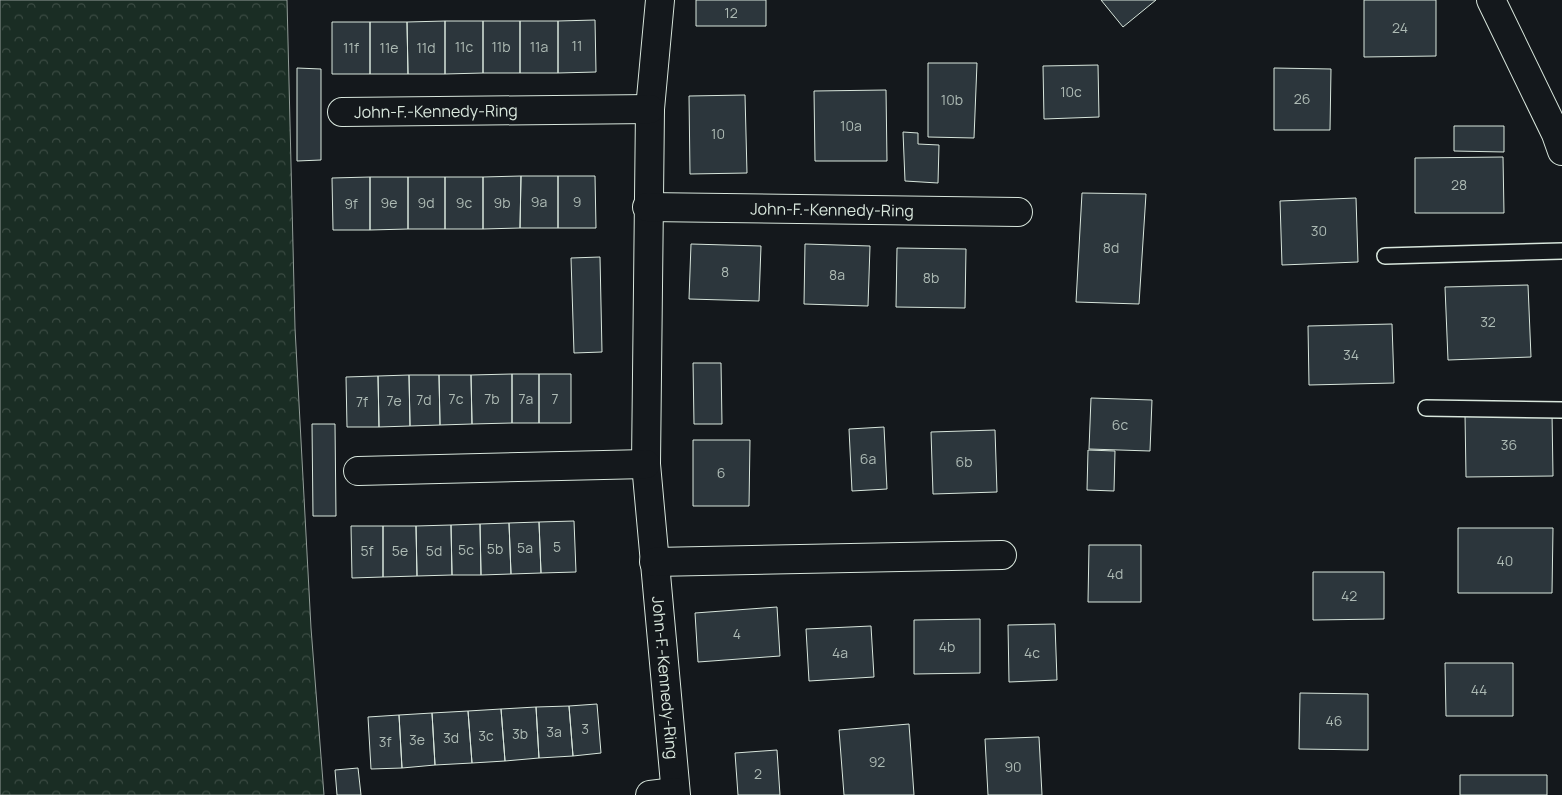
<svg xmlns="http://www.w3.org/2000/svg" width="1562" height="795" font-family="Manrope,sans-serif">
  <style>
    .forest { fill: url(#forest-crowns); stroke: #939e99 }
    .building { fill: #2c363c; stroke: #d8e6dc }
    .lines { fill: none; stroke-linecap: round; stroke-linejoin: round }
    .lane-casing { stroke: #d8e6dc; stroke-width: 18 }
    .street-casing { stroke: #d8e6dc; stroke-width: 30 }
    .lane { stroke: #14181c; stroke-width: 15 }
    .street { stroke: #14181c; stroke-width: 28 }
    .labels { text-anchor: middle; stroke-width: 4; stroke-linejoin: round; paint-order: stroke }
    .number-label { font-size: 14px; fill: #adbab4 }
    .street-label { font-size: 16px; fill: #d8e6dc; stroke: #14181c }
  </style>
  <defs>
    <pattern id="forest-crowns" width="20" height="18" patternUnits="userSpaceOnUse" patternTransform="scale(1.25)"><rect width="20" height="18" fill="#1a2d24"/><path d="M2 6a3 3 0 1 1 6 0M12 15a3 3 0 1 1 6 0" fill="none" stroke="#3b4b43"/></pattern>
  </defs>
  <rect width="100%" height="100%" fill="#14181c"/>
  <path class="forest" d="M0,0H287L295,328L311,628L324,795H0Z"/>
  <path class="building" d="M696,0H766V26H696Z
    M1101,0H1156L1123,27Z
    M1364,0H1436V56L1364,57Z
    M595,20L596,72L558,73V21Z
    M445,21V74H408L407,22Z
    M445,21H483V73L445,74Z
    M483,21H520V73H483Z
    M520,21H558V73H520Z
    M332,22H370V74H332Z
    M370,22H407L408,74H370Z
    M928,63H977L974,138L928,137Z
    M1098,65L1099,117L1044,119L1043,66Z
    M297,68L321,69V160L297,161Z
    M1274,68L1331,69L1330,130H1274Z
    M886,90L887,161H815L814,91Z
    M745,95L747,173L690,174L689,96Z
    M1454,126H1504V152L1454,151Z
    M903,132L918,133V144L939,145L938,183L905,181Z
    M1503,157L1504,213H1415V158Z
    M521,176L520,228L483,229V177Z
    M521,176H558V228H520Z
    M558,176H595L596,228H558Z
    M370,177H408V229L370,230Z
    M370,177V230H333L332,178Z
    M408,177H445V229H408Z
    M445,177H483V229H445Z
    M1082,193L1146,194L1139,304L1076,302Z
    M1356,198L1358,262L1282,265L1280,201Z
    M691,244L761,246L759,301L689,299Z
    M805,244L870,246L868,306L804,304Z
    M897,248L966,249L965,308L896,307Z
    M600,257L602,352L574,353L571,258Z
    M1528,285L1531,357L1448,360L1445,287Z
    M1392,324L1394,383L1309,385L1308,326Z
    M693,363H721L722,424H694Z
    M512,374V423L472,424L471,375Z
    M512,374H539V423H512Z
    M539,374H571V423H539Z
    M409,375L410,426L379,427L378,376Z
    M409,375H439L440,425L410,426Z
    M439,375H471L472,424L440,425Z
    M378,376L379,427H347L346,377Z
    M1091,398L1152,400L1150,451L1089,449Z
    M1552,413L1553,476L1466,477L1465,414Z
    M312,424H335L336,516H313Z
    M884,427L887,489L852,491L849,429Z
    M995,430L997,492L933,494L931,432Z
    M693,440H750L749,506H693Z
    M1088,450L1115,451L1114,491L1087,490Z
    M574,521L576,572L541,573L539,522Z
    M539,522L541,573L511,574L509,523Z
    M509,523L511,574L481,575L480,524Z
    M480,524L481,575H452L451,525Z
    M451,525L452,575L417,576L416,526Z
    M351,526H383V577L352,578Z
    M383,526H416L417,576L383,577Z
    M1458,528H1553L1552,593H1458Z
    M1089,545H1141V602H1088Z
    M1313,572H1384V619L1313,620Z
    M777,607L780,656L698,662L695,613Z
    M980,619V673L914,674V620Z
    M1055,624L1057,680L1009,682L1008,625Z
    M871,626L874,677L809,681L806,629Z
    M1445,663H1513V716H1446Z
    M1300,693L1368,694V750L1299,749Z
    M597,704L601,753L573,756L569,706Z
    M569,706L573,756L539,758L536,707Z
    M536,707L539,758L505,761L501,709Z
    M501,709L505,761L472,763L468,711Z
    M468,711L472,763L435,765L432,713Z
    M432,713L435,765L402,768L399,715Z
    M399,715L402,768L371,769L368,717Z
    M909,724L914,795H844L839,730Z
    M1039,737L1042,795H988L985,739Z
    M777,750L780,795H738L735,753Z
    M358,768L361,795H337L335,770Z
    M1460,775H1547V795H1460Z"/>
  <g class="lines">
    <g class="lane-casing">
      <path id="lane" d="M1385,256L1562,251
        M1426,408L1562,410"/>
    </g>
    <g class="street-casing">
      <g id="street">
        <path id="s1" d="M660,0L650,109L646,464L676,795"/>
        <path d="M1491,0L1556,134L1562,151"/>
        <path id="s2" d="M342,112L650,109"/>
        <path id="s3" d="M647,207L1018,212"/>
        <path d="M358,471L646,464"/>
        <path d="M654,562L1002,555"/>
        <path d="M650,795L675,792"/>
      </g>
    </g>
    <use href="#lane" class="lane"/>
    <use href="#street" class="street"/>
  </g>
  <g class="labels">
    <g class="number-label">
      <text x="731" y="18">12</text>
      <text x="1400" y="33">24</text>
      <text x="577" y="51">11</text>
      <text x="464" y="52">11c</text>
      <text x="501" y="52">11b</text>
      <text x="539" y="52">11a</text>
      <text x="351" y="53">11f</text>
      <text x="389" y="53">11e</text>
      <text x="426" y="53">11d</text>
      <text x="1071" y="97">10c</text>
      <text x="1302" y="104">26</text>
      <text x="952" y="105">10b</text>
      <text x="851" y="131">10a</text>
      <text x="718" y="139">10</text>
      <text x="1459" y="190">28</text>
      <text x="539" y="207">9a</text>
      <text x="577" y="207">9</text>
      <text x="389" y="208">9e</text>
      <text x="426" y="208">9d</text>
      <text x="464" y="208">9c</text>
      <text x="502" y="208">9b</text>
      <text x="351" y="209">9f</text>
      <text x="1319" y="236">30</text>
      <text x="1111" y="253">8d</text>
      <text x="725" y="277">8</text>
      <text x="837" y="280">8a</text>
      <text x="931" y="283">8b</text>
      <text x="1488" y="327">32</text>
      <text x="1351" y="360">34</text>
      <text x="456" y="404">7c</text>
      <text x="492" y="404">7b</text>
      <text x="526" y="404">7a</text>
      <text x="555" y="404">7</text>
      <text x="424" y="405">7d</text>
      <text x="394" y="406">7e</text>
      <text x="362" y="407">7f</text>
      <text x="1120" y="430">6c</text>
      <text x="1509" y="450">36</text>
      <text x="868" y="464">6a</text>
      <text x="964" y="467">6b</text>
      <text x="721" y="478">6</text>
      <text x="557" y="552">5</text>
      <text x="525" y="553">5a</text>
      <text x="495" y="554">5b</text>
      <text x="466" y="555">5c</text>
      <text x="367" y="556">5f</text>
      <text x="400" y="556">5e</text>
      <text x="434" y="556">5d</text>
      <text x="1505" y="566">40</text>
      <text x="1115" y="579">4d</text>
      <text x="1349" y="601">42</text>
      <text x="737" y="639">4</text>
      <text x="947" y="652">4b</text>
      <text x="840" y="658">4a</text>
      <text x="1032" y="658">4c</text>
      <text x="1479" y="695">44</text>
      <text x="1334" y="726">46</text>
      <text x="585" y="734">3</text>
      <text x="554" y="737">3a</text>
      <text x="520" y="739">3b</text>
      <text x="486" y="741">3c</text>
      <text x="451" y="743">3d</text>
      <text x="417" y="745">3e</text>
      <text x="385" y="747">3f</text>
      <text x="877" y="767">92</text>
      <text x="1013" y="772">90</text>
      <text x="758" y="779">2</text>
    </g>
    <g class="street-label">
      <text dy="6" stroke="none"><textPath href="#s2" startOffset="94">John-F.-Kennedy-Ring</textPath></text>
      <text dy="6" stroke="none"><textPath href="#s3" startOffset="185">John-F.-Kennedy-Ring</textPath></text>
      <text dy="6" stroke="none"><textPath href="#s1" startOffset="679">John-F.-Kennedy-Ring</textPath></text>
    </g>
  </g>
</svg>
